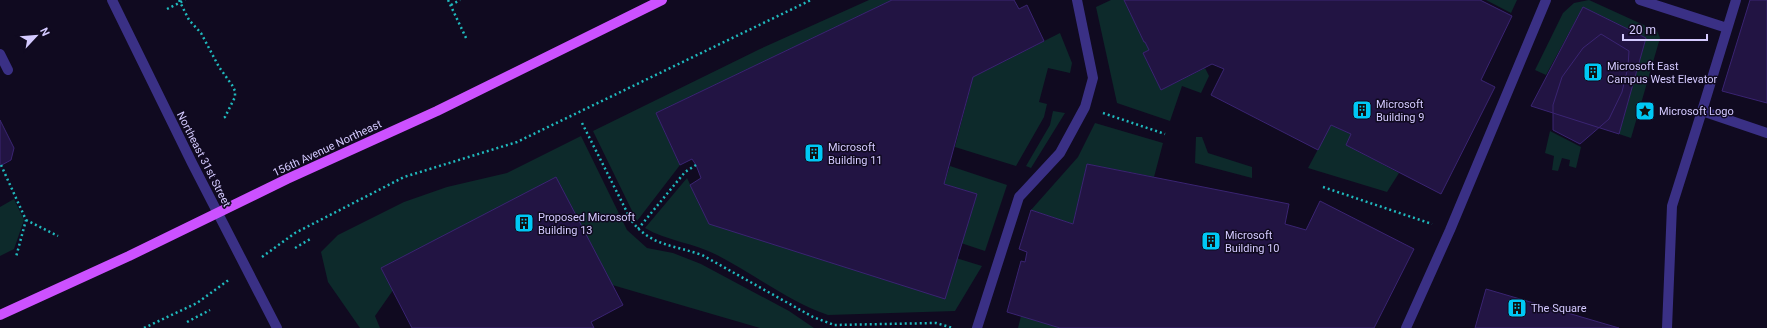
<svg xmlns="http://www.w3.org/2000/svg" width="1767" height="328" font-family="Roboto,sans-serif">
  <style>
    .green { fill: #0d2a2b }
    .building { fill: #221443; stroke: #3a2472 }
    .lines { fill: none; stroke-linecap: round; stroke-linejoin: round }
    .path { stroke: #20b9bd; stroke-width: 2.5; stroke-dasharray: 2 3; stroke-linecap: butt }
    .minor { stroke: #3a3085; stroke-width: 10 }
    .major { stroke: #cc51ff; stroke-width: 10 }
    .labels { text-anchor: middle; stroke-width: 3; stroke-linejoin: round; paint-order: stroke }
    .poi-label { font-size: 11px; fill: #d4caff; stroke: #100a20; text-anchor: start }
    .street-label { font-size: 11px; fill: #d4caff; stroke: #100a20 }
  </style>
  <rect width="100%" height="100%" fill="#100a20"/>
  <path class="green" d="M869,0H892L656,113L680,165L637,221L593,131L760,49Z
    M1111,0H1124L1149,50L1143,53L1161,90L1205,68L1209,76L1201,93L1182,86L1170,121L1117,103L1096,7Z
    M1486,0H1517L1511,13Z
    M1589,0L1657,31L1660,38L1631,138L1619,134L1646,38L1583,7L1546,75L1535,70L1563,13L1574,3Z
    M1060,33L1072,63L1070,73L1048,68L1039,102L1047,104L1044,117L1016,166L955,147L973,77Z
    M1053,111L1065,113L1031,168L1026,166L1050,125Z
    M1095,123L1163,143L1154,177L1087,164L1073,224L1031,210L1078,157Z
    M1331,125L1351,134L1346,145L1399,173L1387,192L1308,168Z
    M1550,131L1581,147L1576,168L1569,166L1570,160L1562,158L1558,171L1552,170L1554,156L1545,153Z
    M581,136L627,230L647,248L673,253L701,264L789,311L814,328H760L602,282L398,283L375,316L380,328H360L328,282L321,252L338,235L404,202L447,187L507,173Z
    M1196,137H1202L1208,153L1252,167V178L1195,163Z
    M950,166L1007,185L985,251L961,243L977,194L944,184Z
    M687,178L709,224L956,258L982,266L955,311L828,315C788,301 754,274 717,255C694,243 667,241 645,228Z
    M14,199L24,220L14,249L0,256V207Z
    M1021,316L1060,328H1018Z"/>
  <path class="building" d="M892,0H1014L1019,9L1027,5L1044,41L973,77L944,184L977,194L945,299L709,224L690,185L701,178L696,165L692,159L680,165L656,113Z
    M1124,0H1480L1512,16L1481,80L1495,87L1441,194L1346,145L1351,134L1331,125L1318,150L1211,95L1224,69L1212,64L1161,90L1143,53L1149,50L1145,42H1144Z
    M1750,0H1767V103L1722,91Z
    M1583,7L1646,38L1619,134L1531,106Z
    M1601,34L1629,51L1628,67L1622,92L1609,119L1580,144L1553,130V105L1562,77L1583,48Z
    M0,120L14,148L11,160L0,166Z
    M1087,164L1289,204L1285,224L1306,230L1320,201L1414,249L1374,328H1060L1007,312L1021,261L1025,262L1027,252L1019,249L1031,210L1073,224Z
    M556,177L623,305L591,322L594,328H412L381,268Z
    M1486,289L1619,328H1475Z"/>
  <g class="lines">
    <path class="path" d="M179,0L189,20L201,33L219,67L232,85L235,91V97L225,117L222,119
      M448,0L467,40
      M451,5L460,0
      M167,9L185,0
      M1103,113L1165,134
      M582,123L631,220C650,246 674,245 702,255L813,317L834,325L936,323L953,328
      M1,165L26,220L16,257
      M1323,187L1432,224
      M26,220L58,236
      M638,229L685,172L696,165
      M295,248L312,238
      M262,257L295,233L404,177L517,142L811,0
      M187,322L210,310
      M144,328L197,303L230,279"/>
    <path class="minor" d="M112,0L192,163L277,328
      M1640,0L1727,28
      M1736,0L1702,111L1767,133
      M0,54L8,70
      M977,328L1019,197L1060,153L1085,107L1093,78L1077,0
      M1406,328L1450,230L1546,0
      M1667,328L1672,206L1702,111"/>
    <path class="major" d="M0,315L129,256L287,179L437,111L662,0"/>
  </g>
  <defs>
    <g id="building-square" transform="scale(1)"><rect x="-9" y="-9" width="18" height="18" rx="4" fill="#00c8f5" stroke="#100a20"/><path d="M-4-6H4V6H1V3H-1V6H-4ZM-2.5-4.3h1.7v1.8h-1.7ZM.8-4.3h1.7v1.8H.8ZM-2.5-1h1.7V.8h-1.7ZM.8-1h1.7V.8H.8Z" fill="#111"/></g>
    <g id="sight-square" transform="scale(1)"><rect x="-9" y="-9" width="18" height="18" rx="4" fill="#00c8f5" stroke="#100a20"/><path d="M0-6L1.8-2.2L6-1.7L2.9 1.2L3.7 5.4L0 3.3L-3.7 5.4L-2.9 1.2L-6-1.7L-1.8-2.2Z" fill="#111"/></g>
  </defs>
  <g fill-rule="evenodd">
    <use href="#building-square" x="1593" y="72"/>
    <use href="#building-square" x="1362" y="110"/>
    <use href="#sight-square" x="1645" y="111"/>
    <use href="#building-square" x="814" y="153"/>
    <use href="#building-square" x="524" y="223"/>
    <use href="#building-square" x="1211" y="241"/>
    <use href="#building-square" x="1517" y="308"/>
  </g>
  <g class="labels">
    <g class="poi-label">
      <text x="1607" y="70">Microsoft East<tspan x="1607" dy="13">Campus West Elevator</tspan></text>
      <text x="1376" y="108">Microsoft<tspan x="1376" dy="13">Building 9</tspan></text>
      <text x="1659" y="115">Microsoft Logo</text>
      <text x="828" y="151">Microsoft<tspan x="828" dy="13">Building 11</tspan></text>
      <text x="538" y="221">Proposed Microsoft<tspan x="538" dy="13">Building 13</tspan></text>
      <text x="1225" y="239">Microsoft<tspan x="1225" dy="13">Building 10</tspan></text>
      <text x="1531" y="312">The Square</text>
    </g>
    <g class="street-label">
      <text transform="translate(327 148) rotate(-25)" y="4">156th Avenue Northeast</text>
      <text transform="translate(204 159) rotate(63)" y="4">Northeast 31st Street</text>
    </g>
  </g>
  <g transform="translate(36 36) rotate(64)" stroke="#100a20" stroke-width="3" paint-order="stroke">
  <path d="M0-3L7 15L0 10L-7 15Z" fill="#d4caff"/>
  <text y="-6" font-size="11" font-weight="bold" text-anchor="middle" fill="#d4caff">N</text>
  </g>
  <path d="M1623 34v6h84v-6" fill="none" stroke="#d4caff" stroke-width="2"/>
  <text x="1629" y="34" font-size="12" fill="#d4caff" stroke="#100a20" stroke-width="3" paint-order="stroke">20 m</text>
</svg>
